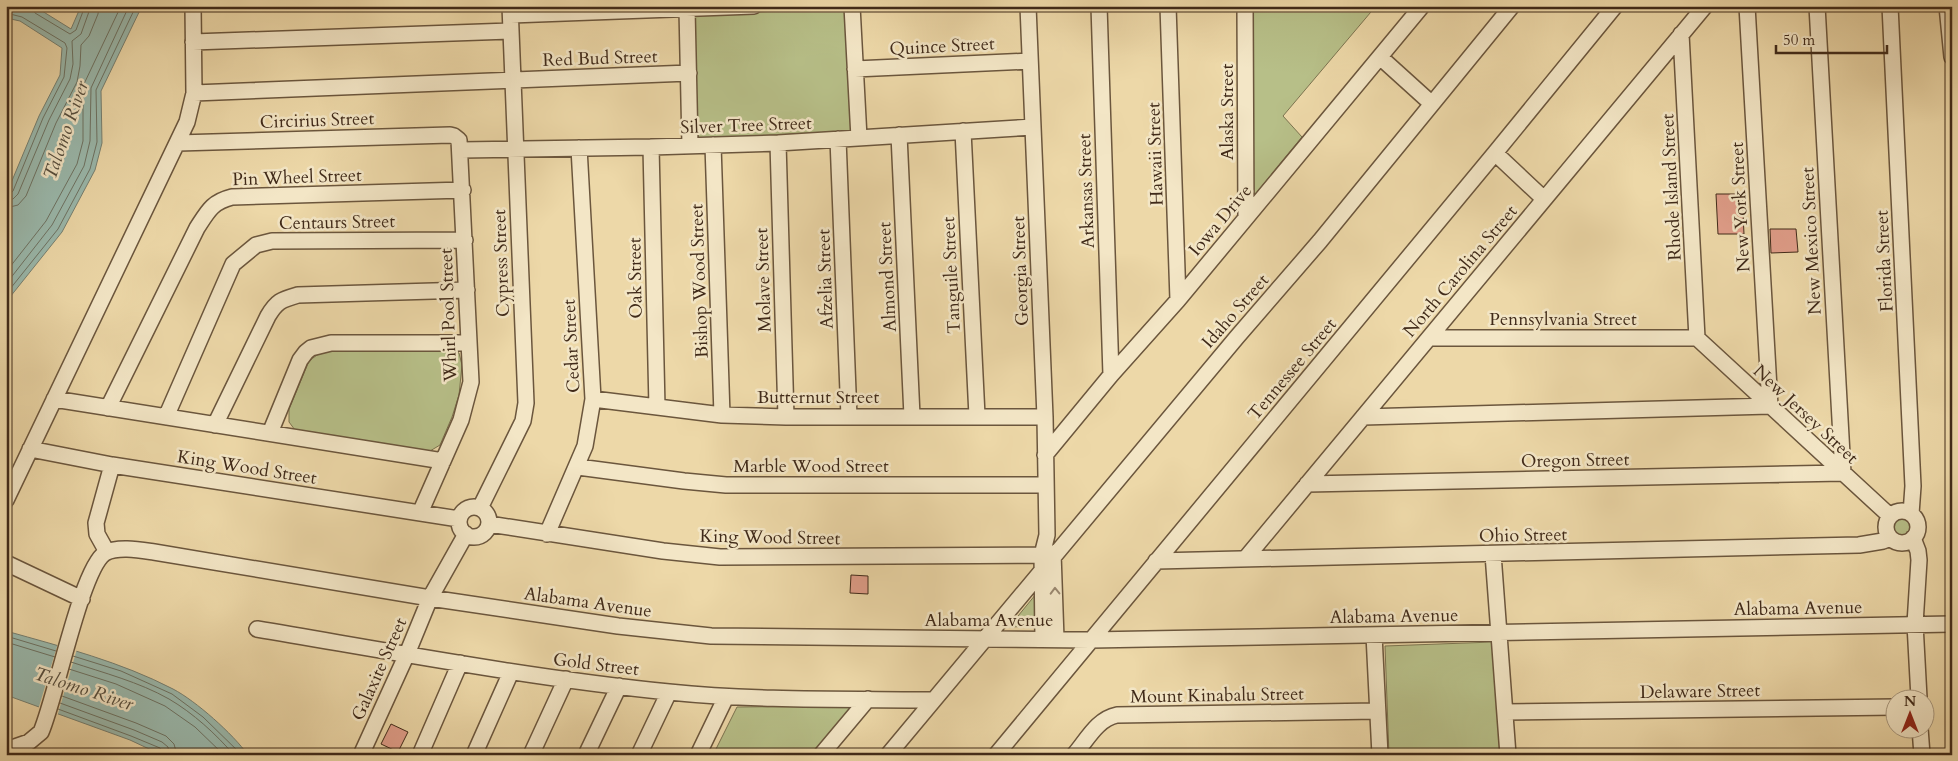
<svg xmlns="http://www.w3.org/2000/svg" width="1958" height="761" font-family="Cardo,serif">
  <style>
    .green { fill: #b7bf88; stroke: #7c7450 }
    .water { fill: #9ab9ad; stroke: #768072 }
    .pier { fill: #edd8a8 }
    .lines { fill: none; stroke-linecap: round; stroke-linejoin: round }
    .shore { stroke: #6d7263; stroke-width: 1 }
    .building { fill: #e19e8a; stroke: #402a19 }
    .minor-casing { stroke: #6b563d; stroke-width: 18 }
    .minor { stroke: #f3e6c6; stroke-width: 15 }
    .oneway { stroke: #9a8870 }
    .labels { text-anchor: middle; stroke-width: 5; stroke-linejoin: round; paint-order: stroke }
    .street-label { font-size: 18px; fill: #402a19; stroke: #f3e6c6 }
    .water-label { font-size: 19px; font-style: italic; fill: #564e3e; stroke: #f3e6c6 }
  </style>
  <rect width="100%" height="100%" fill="#edd8a8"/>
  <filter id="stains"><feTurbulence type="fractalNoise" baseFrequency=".004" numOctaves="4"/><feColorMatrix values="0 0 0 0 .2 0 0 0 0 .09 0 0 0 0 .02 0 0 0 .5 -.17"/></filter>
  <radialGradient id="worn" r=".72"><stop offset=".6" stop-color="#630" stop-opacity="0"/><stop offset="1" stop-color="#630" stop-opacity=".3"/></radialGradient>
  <path class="green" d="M1253,6H1376L1283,116L1302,137L1253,197Z
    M846,8L851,131L698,139L691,15Z
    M451,349L459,353L462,365L459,395L452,417L440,445L430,451L295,430L289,422V409L309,361L317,355L333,350Z
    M1892 527a10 10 0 1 1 20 0a10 10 0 1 1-20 0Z
    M1036,594V626L1009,627Z
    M1493,642L1503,755H1389L1385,646Z
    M852,706L811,755H713L737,707Z"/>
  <path class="water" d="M6,6H34L71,29L81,6H142L101,91L102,143L95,170L62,232L6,302V195L39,116L60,75L62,48L20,21L6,18Z
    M6,631C63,647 121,662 173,689C196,701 233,734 248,755H162L130,740L6,695Z"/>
  <path class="pier" d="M58,643L77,649L57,717L38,710Z"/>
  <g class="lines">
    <path class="shore" d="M32,6L35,13L70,34L76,30L85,6
      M6,13L22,17L65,43L67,48L64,77L43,118L13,191L10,194H6
      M6,201L13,199L18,194L49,120L70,79L73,64L72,41L81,34L91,6
      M6,208L18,205L26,196L56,123L77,82L80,66L81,45L89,36L98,14L99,6
      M6,272L46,221L77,164L83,141V86L121,6
      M6,284L52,225L84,166L90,141L91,88L129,6
      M6,294L58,229L90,169L97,142L96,90L136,6
      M6,636L56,651
      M6,642L55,657
      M73,656L121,671L172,694L203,717L242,755
      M71,662C104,673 139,682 169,699C193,713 216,734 234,755
      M69,669L116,684L165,706L195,727L224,755
      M62,696L136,723L166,736L174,744L177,755
      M60,703L134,730L162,742L168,747L169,755
      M58,709L131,736L160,748L163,755"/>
  </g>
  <path class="building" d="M1716,194H1742L1744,234H1718Z
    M1770,229H1796L1798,252L1771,253Z
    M851,575L868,576V594L850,593Z
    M391,724L408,732L398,752L381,744Z"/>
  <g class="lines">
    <g class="minor-casing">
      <path id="minor" d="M852,6L859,138
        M1028,6L1045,417L1047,535L1042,555L1043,639
        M1099,6L1111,375
        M1168,6L1178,300
        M1245,6L1246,217
        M1890,6L1913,486L1911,514
        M1947,6L1952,57
        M687,9L690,146
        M511,15L754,6
        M1681,34L1697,338
        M193,42L511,31
        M1380,57L1432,104
        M855,69L1030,61
        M194,93L689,73
        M963,131L977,416
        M899,135L912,416
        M838,139L849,417
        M178,143L450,135L454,136L459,140L471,382L461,420L420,513
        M778,143L786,417
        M713,145L722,415
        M651,147L657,407
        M461,150L651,147L778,143L1033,127
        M1495,153L1544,199
        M1429,338H1697
        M1697,338L1890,516
        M54,399L443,461
        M593,399L722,415L786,417H1045
        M108,408L197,228C208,211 212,202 232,197L463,190
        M166,417L233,264L256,245L272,241L465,240
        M1363,417L1770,406L1747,6
        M215,425L268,316C277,301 281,300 298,295L467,290
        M270,433L300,360L306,352L311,348L331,343H469
        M30,449L112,465L459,519
        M1045,455L1111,375L1178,300L1422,6
        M578,467L684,481L726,485H1046
        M1307,484L1843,473L1817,6
        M6,500L187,122L194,93L193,6
        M459 522a15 15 0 1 1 30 0a15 15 0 1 1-30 0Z
        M480,508L523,421L526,403L510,6
        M1886 527a16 16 0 1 1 32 0a16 16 0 1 1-32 0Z
        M489,524L663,551L720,557L1052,555
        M547,534L585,446L593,399L579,148
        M1913,538L1918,551L1919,560L1915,624L1919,698
        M107,552L97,534L96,523L112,465
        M1053,553L1056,639
        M1493,554L1508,755
        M1245,559L1705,6
        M1156,561L1859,545L1883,541L1890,538
        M6,563L82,599
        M257,629C394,652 531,678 669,692C757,701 846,699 934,700
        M1374,635L1380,755
        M1505,712L1896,707
        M1920,728L1922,755
        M6,750L29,742L41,732C56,698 81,569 105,553C118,546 140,550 154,552L430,598L618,626L711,636L1091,640L1952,624
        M361,755L407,654L430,598L466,534
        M420,755L460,663
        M474,755L511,672
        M531,755L566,679
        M586,755L619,686
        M639,755L669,692
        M698,755L726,697
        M821,755L868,699
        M888,755L1237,337L1320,241L1512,6
        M996,755L1495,153L1615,6
        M1074,755C1087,740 1097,719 1117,715L1377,711"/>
    </g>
    <use href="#minor" class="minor"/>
  </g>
  <defs><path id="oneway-chevron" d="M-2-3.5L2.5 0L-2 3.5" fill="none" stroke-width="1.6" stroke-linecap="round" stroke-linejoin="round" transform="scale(1.25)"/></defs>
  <use class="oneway" href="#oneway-chevron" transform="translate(1055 591) rotate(-91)"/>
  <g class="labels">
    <g class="street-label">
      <text transform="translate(942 46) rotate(-3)" y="6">Quince Street</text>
      <text transform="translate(600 58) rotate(-2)" y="6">Red Bud Street</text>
      <text transform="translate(1227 112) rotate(-90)" y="6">Alaska Street</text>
      <text transform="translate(317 120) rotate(-2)" y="6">Circirius Street</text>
      <text transform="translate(746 125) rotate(-2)" y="6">Silver Tree Street</text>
      <text transform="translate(1155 154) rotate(-92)" y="6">Hawaii Street</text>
      <text transform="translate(297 177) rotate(-2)" y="6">Pin Wheel Street</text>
      <text transform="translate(1671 187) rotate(-93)" y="6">Rhode Island Street</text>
      <text transform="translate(1086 191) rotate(-92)" y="6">Arkansas Street</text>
      <text transform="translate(1740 207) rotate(-93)" y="6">New York Street</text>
      <text transform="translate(1220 220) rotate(-50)" y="6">Iowa Drive</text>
      <text transform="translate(337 222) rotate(-1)" y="6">Centaurs Street</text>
      <text transform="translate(1811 241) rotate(-93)" y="6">New Mexico Street</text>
      <text transform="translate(1884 261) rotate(-93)" y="6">Florida Street</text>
      <text transform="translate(501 263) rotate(-92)" y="6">Cypress Street</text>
      <text transform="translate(1020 271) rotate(-92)" y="6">Georgia Street</text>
      <text transform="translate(1460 271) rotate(-50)" y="6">North Carolina Street</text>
      <text transform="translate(951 275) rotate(-93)" y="6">Tanguile Street</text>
      <text transform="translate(887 277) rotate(-93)" y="6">Almond Street</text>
      <text transform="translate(635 278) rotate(-91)" y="6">Oak Street</text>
      <text transform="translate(825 279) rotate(-92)" y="6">Afzelia Street</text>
      <text transform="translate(763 280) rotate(-92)" y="6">Molave Street</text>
      <text transform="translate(699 281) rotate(-92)" y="6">Bishop Wood Street</text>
      <text transform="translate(1235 311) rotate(-49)" y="6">Idaho Street</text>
      <text transform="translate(448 315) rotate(-92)" y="6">Whirl Pool Street</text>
      <text x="1563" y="325">Pennsylvania Street</text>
      <text transform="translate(571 346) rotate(-93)" y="6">Cedar Street</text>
      <text transform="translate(1292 369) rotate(-50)" y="6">Tennessee Street</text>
      <text x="818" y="403">Butternut Street</text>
      <text transform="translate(1806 414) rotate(43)" y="6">New Jersey Street</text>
      <text transform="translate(1575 460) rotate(-1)" y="6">Oregon Street</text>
      <text x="811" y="472">Marble Wood Street</text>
      <text transform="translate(247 467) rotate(9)" y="6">King Wood Street</text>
      <text transform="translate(1523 535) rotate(-1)" y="6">Ohio Street</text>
      <text transform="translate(770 537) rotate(1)" y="6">King Wood Street</text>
      <text transform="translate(588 602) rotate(8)" y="6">Alabama Avenue</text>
      <text transform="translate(1798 608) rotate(-1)" y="6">Alabama Avenue</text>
      <text transform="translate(1394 616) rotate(-1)" y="6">Alabama Avenue</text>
      <text x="989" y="626">Alabama Avenue</text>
      <text transform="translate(596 664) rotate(7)" y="6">Gold Street</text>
      <text transform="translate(379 669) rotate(-66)" y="6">Galaxite Street</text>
      <text transform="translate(1700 691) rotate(-1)" y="6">Delaware Street</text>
      <text transform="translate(1217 695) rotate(-1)" y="6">Mount Kinabalu Street</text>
    </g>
    <g class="water-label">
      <text transform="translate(65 130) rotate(-71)" y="7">Talomo River</text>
      <text transform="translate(84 688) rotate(18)" y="7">Talomo River</text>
    </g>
  </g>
  <rect width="1958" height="761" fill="none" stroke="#edd8a8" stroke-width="25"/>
  <rect x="8" y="8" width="1943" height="746" fill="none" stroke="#402a19" stroke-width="2.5"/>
  <rect x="12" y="12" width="1933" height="736" fill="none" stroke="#402a19"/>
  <g transform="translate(1910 714)"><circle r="24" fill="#f3e6c6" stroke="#ab9b81"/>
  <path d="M0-4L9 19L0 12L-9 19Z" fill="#8f2418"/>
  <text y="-8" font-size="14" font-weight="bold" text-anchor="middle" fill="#402a19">N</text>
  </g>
  <path d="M1776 45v8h111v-8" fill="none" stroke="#402a19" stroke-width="2.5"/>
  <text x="1783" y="45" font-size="15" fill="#402a19" stroke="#f3e6c6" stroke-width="4" paint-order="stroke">50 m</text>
  <rect width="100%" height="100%" filter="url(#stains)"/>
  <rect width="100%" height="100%" fill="url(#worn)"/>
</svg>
